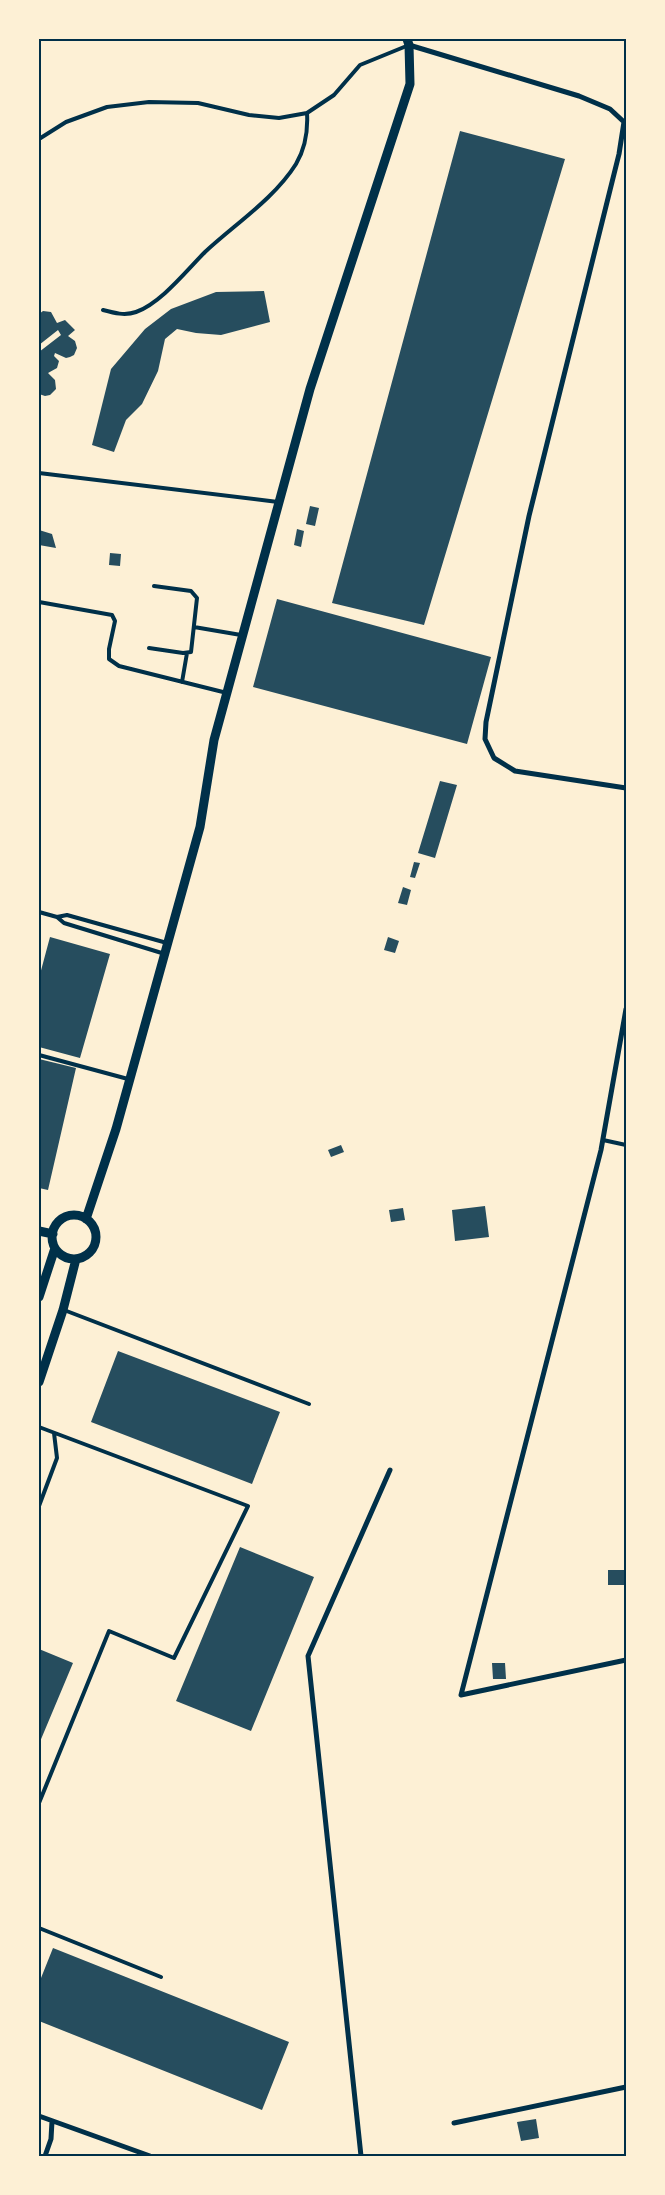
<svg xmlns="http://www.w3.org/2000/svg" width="665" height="2195" font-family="'IBM Plex Sans',sans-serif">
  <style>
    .building { fill: #264d5e }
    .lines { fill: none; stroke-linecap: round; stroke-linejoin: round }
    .service { stroke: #003049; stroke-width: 4 }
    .minor { stroke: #003049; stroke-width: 5 }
    .tertiary { stroke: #003049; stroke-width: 9 }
    .neatline { fill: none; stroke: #003049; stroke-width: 2 }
  </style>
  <rect width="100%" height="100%" fill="#fdf0d5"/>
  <path class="building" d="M460,131L565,159L424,625L332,603Z
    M264,291L270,322L221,335L196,333L177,329L165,339L158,371L142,404L126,420L114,452L92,445L111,369L145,329L171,309L216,292Z
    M43,311L51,312L57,323L65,320L75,330L68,336L75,341L77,348L74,355L70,357L66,358L55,353L54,356L59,361L57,368L48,373L55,380L56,389L50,395L45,396L39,394V352L61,335L58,330L39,345V314Z
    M310,506L319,508L315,526L306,524Z
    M297,529L304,531L301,547L294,545Z
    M39,530L52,534L56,548L39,545Z
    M110,553L121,554L120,566L109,565Z
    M277,599L491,657L467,744L253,687Z
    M440,781L457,785L435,858L418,853Z
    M414,862L420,863L415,878L410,877Z
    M403,887L411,890L407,905L398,903Z
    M50,937L110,954L80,1058L39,1047V978Z
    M388,937L399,941L395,953L384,950Z
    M39,1059L76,1068L48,1190L39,1188Z
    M341,1145L344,1152L331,1157L328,1150Z
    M485,1206L489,1237L455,1241L452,1210Z
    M403,1208L405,1220L391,1222L389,1210Z
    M118,1351L280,1412L252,1484L91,1422Z
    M240,1547L314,1577L251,1731L176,1701Z
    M608,1570H624V1585H608Z
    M39,1649L73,1663L39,1744Z
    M492,1663H505L506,1679H493Z
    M53,1948L289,2042L262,2110L39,2021V1983Z
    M536,2119L539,2138L521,2141L517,2122Z"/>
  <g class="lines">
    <path class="service" d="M39,139L66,122L107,107L149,102L198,103L249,115L279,118L307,113L334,95L360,65L409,45
      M103,310C114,313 125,316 136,312C161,303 186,271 205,252C235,224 274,199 296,164C305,149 308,130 307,113
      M39,473L278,502
      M39,602L112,615L115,621L109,649V659L119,666L227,693
      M194,627L241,635
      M149,648L183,653L191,652L197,598L191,591L154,586
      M182,682L187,653
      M39,912L57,917
      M165,954L64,923L57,917L67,915L167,943
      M39,1055L128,1079
      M603,1140L626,1145
      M64,1310L309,1404
      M39,1427L248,1506L174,1658L109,1631L39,1803
      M39,1506L57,1458L54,1433
      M39,1928L161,1977"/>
    <path class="minor" d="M409,45L579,96L610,109L624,122L619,154L529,516L486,722L485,739L494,758L515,771L626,788
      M626,1009L601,1150L461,1695L626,1660
      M39,2116L150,2156
      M454,2123L626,2087
      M45,2156L51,2139L52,2121
      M361,2156L308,1656L390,1470"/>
    <path class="tertiary" d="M52 1237a22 22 0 1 1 44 0a22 22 0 1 1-44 0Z
      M86,1219L116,1129L200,827L214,740L310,389L410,84L409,45L407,39
      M39,1231L53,1234
      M39,1297L55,1248
      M39,1382L63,1310L76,1259"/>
  </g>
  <rect width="665" height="2195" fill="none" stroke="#fdf0d5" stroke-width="80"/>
  <rect x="40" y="40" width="585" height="2115" class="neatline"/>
</svg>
